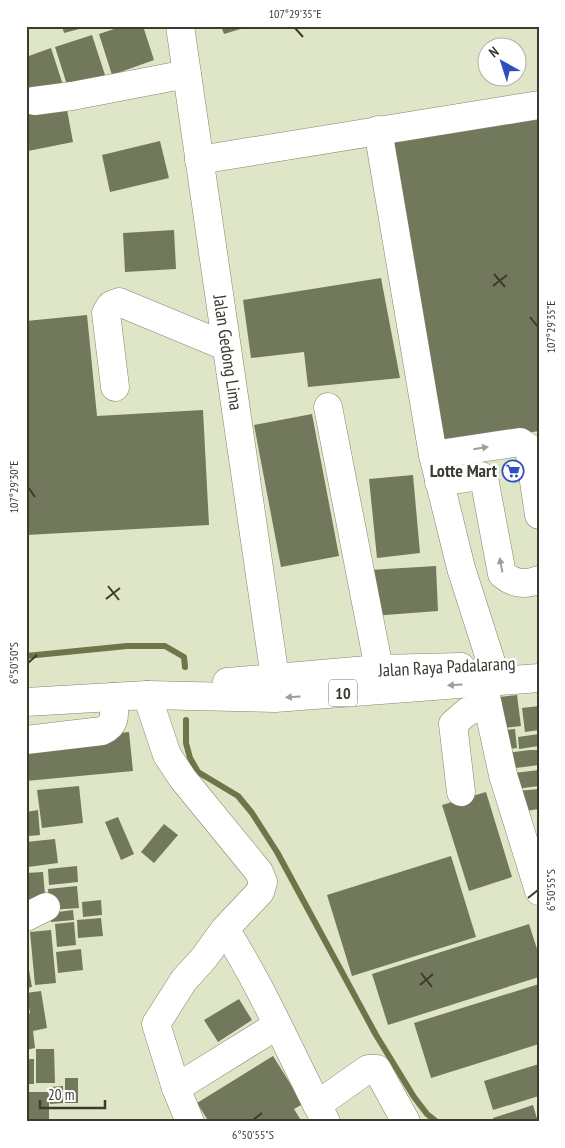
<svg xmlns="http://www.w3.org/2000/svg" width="565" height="1148" font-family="'PT Sans Narrow',sans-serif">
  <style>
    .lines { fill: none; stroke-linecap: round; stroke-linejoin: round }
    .stream { stroke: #6e7549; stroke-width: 6 }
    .building { fill: #72785c }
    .minor-casing { stroke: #81876b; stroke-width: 29 }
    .highway-casing { stroke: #81876b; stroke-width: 29 }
    .minor { stroke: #fff; stroke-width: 28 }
    .highway { stroke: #fff; stroke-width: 28 }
    .oneway { fill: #9c9e98 }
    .ticks { fill: none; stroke: #3a3c30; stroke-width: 2 }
    .labels { text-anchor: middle; stroke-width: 5; stroke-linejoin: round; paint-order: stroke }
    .shield { fill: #fff; stroke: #75766e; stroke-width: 1 }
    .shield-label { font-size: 16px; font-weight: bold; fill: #3a3c30 }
    .street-label { font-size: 18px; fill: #3a3c30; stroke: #fff }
    .poi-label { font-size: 18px; font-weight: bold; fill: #3a3c30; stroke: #fff; text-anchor: end }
    .neatline { fill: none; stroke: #3a3c30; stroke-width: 2 }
    .ticks-label { font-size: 12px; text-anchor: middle; fill: #3a3c30 }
  </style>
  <rect width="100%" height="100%" fill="#dfe5c7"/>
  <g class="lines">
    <path class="stream" d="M26,656L127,646H165L184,657L185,667
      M186,720V743L190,758L198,772L238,796L252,813L277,852L376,1035L414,1097L427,1114L437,1122"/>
  </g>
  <path class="building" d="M62,26H87V27L64,33Z
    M123,26H143L154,60L112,75L99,34Z
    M221,26H247V27L224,34Z
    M92,35L105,75L68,88L55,47Z
    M51,48L63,85L26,97V57Z
    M65,99L73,142L28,151L26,106Z
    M539,118V431L439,447L392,141Z
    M160,141L169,178L110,192L102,155Z
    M174,230L176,269L125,272L123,233Z
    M381,278L400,378L308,387L304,352L251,358L243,300Z
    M87,315L97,416L203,410L209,525L26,535V464H29L26,423V321Z
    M312,414L339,556L281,567L254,425Z
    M413,475L420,553L377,558L369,479Z
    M436,566L438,611L372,616L369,570Z
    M517,695L521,726L495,729L491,698Z
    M539,706V730L525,732L522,708Z
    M515,729L517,748L499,750L497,731Z
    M129,732L133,771L26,781V742Z
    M539,734V746L519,749L518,737Z
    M530,750H539V765L507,769L505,753Z
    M539,770V786L516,789L514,773Z
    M79,786L83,823L42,828L37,790Z
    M539,789V809L519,812L517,791Z
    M486,792L512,877L469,891L442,805Z
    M38,810L40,835L29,836L26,812Z
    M118,817L134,854L121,860L105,822Z
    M164,824L178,835L154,863L141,852Z
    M55,839L58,863L28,867L26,842Z
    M451,856L476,937L352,976L327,895Z
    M77,866L78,882L49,885L48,869Z
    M43,872L46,907L26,909V873Z
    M77,886L79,908L50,910L48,889Z
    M101,900L102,915L83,917L82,902Z
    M73,910L74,920L51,922L50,913Z
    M101,918L103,936L78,938L77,920Z
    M74,922L76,945L57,947L55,924Z
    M529,924L539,955V977L388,1025L372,974Z
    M51,930L56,983L35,985L30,932Z
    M81,949L83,970L58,973L56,952Z
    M28,964L32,987L26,988V965Z
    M539,984V1044L431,1078L414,1023Z
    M41,991L47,1028L33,1031L35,1048L26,1050V1014L30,1013L26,993Z
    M239,999L252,1020L218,1042L204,1020Z
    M36,1049H54L55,1083H36Z
    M273,1056L303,1104L294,1109L302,1122H209L197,1103Z
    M26,1059H34V1084H26Z
    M539,1064V1096L493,1110L484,1081Z
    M65,1078H78V1103H65Z
    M63,1086V1103L50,1104V1087Z
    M26,1092H49V1122H26Z
    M533,1105L538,1122H494L493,1118Z"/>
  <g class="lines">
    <g class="minor-casing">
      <g id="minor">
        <path id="s1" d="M180,26L275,678"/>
        <path d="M34,101L72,96L187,74"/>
        <path d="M378,130L433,455L461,568L492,665"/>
        <path d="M199,160L539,105"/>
        <path d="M115,387L106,313L111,305L119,302L225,346"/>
        <path d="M328,407L379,669"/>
        <path d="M433,455L520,442L529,448L539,515"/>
        <path d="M439,482L481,476L484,478L502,574C514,584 524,585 539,580"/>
        <path d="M483,683L503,775L539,891"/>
        <path d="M147,695L167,755L183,779L259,872L263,882L260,892L225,929L204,958L184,980L156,1024L176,1088L190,1122"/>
        <path d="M26,740L102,731C118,724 114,712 113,697"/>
        <path d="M461,792L453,724L468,711L488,706"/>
        <path d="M26,917L46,907"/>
        <path d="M225,929C264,990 292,1058 326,1122"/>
        <path d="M176,1088L276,1026"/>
        <path d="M317,1105L368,1069H377L406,1122"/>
      </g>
    </g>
    <g class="highway-casing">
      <path id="highway" d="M227,682L379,669L461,667
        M26,702L147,695L275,698L539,678"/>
    </g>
    <use href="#minor" class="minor"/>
    <use href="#highway" class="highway"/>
  </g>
  <defs><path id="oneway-solid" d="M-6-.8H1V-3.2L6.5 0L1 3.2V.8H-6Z" transform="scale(1.25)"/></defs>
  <g class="oneway">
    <use href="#oneway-solid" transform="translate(481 448) rotate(-9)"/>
    <use href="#oneway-solid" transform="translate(501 565) rotate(-101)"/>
    <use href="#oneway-solid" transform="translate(455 685) rotate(176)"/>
    <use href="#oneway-solid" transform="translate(293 697) rotate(176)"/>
  </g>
  <path class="ticks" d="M295,28L303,37M494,274L505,287M493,286L507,275M530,317L538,327M28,487L35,497M108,586L119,600M106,599L120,588M28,663L37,655M528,898L538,890M421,973L432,987M420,985L433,974M253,1120L262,1113"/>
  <defs>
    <g id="supermarket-ring" transform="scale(1.125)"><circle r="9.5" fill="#fff" stroke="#2f4fbf" stroke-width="1.5"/><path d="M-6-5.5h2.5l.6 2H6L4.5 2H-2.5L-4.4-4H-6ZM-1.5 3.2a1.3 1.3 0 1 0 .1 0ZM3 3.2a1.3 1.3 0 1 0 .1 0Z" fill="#2f4fbf"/></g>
  </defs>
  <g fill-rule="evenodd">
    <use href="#supermarket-ring" x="513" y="471"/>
  </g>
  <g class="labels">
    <rect class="shield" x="329" y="679.5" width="28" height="27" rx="4"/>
    <g class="shield-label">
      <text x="343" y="699">10</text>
    </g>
    <g class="street-label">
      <text dy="6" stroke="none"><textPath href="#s1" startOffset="330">Jalan Gedong Lima</textPath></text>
      <text transform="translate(447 667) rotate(-3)" y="6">Jalan Raya Padalarang</text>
    </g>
    <g class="poi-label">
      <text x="497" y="477">Lotte Mart</text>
    </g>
  </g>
  <rect width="565" height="1148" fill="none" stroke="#ffffff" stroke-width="55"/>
  <g transform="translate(502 62) rotate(321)"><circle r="24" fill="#ffffff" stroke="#b0b1ac"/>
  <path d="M0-4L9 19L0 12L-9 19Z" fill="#2f4fbf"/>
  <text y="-8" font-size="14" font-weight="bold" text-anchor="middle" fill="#3a3c30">N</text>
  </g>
  <path d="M40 1100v8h65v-8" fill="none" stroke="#3a3c30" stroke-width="2.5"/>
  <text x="48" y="1100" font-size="15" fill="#3a3c30" stroke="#ffffff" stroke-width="4" paint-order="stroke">20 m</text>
  <rect x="28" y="28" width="510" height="1092" class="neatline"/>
  <g class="ticks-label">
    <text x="295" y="18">107°29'35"E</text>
    <text transform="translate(551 327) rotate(-90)" y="4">107°29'35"E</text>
    <text transform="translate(14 487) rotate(-90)" y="4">107°29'30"E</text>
    <text transform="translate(14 663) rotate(-90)" y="4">6°50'50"S</text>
    <text transform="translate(551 890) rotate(-90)" y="4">6°50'55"S</text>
    <text x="253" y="1139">6°50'55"S</text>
  </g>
</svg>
